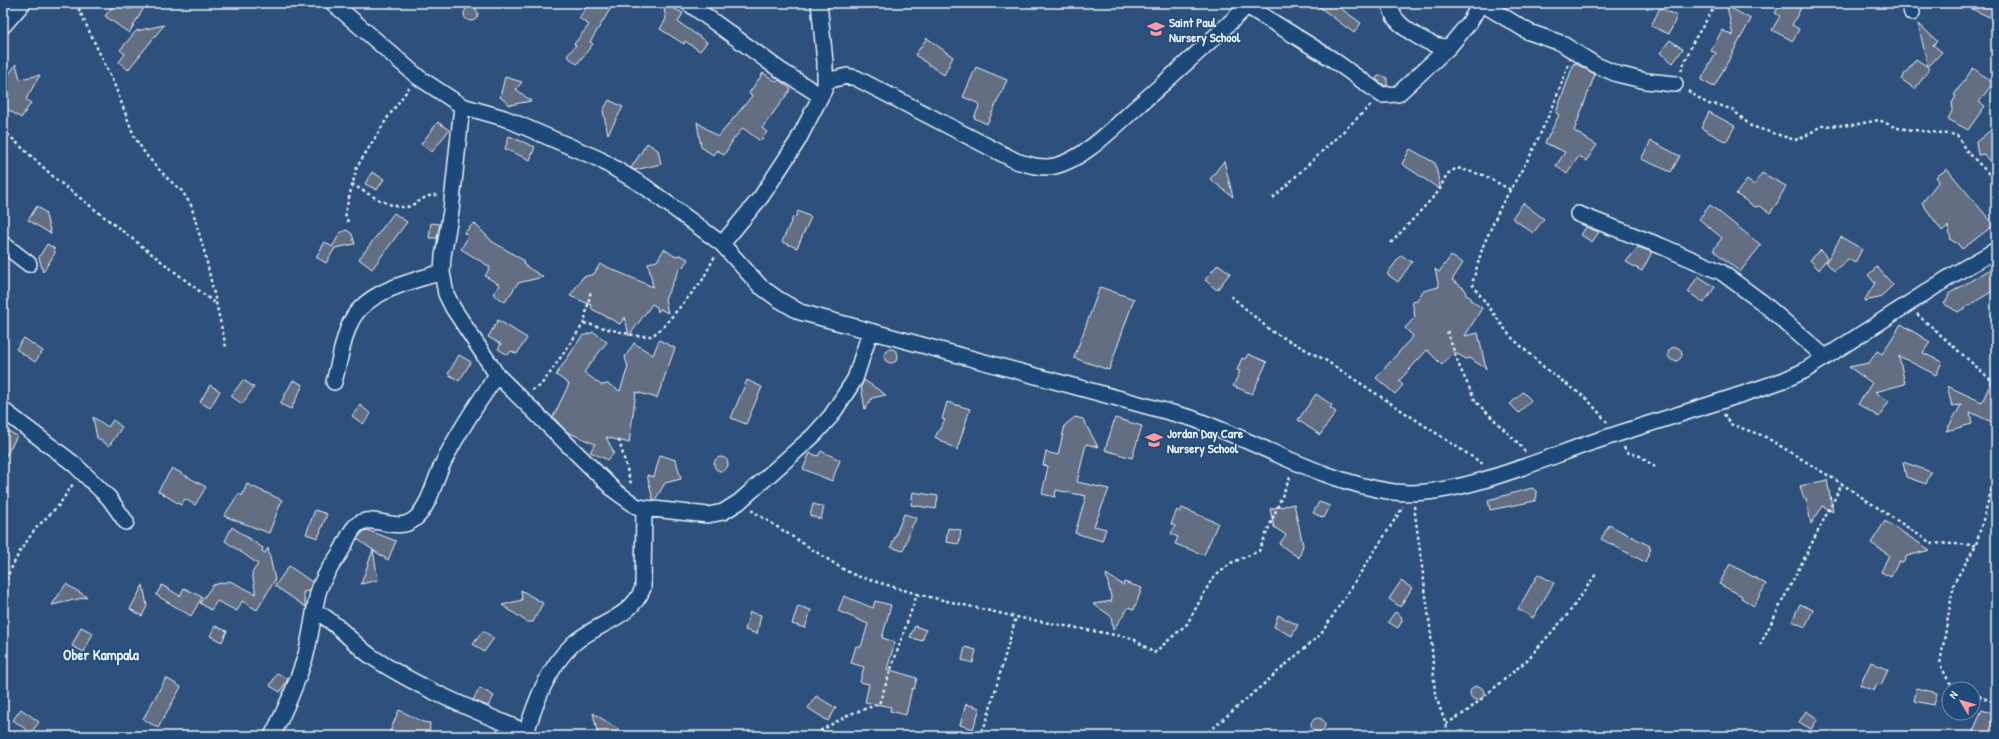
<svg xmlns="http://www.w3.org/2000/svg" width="1999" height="739" font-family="'Patrick Hand',sans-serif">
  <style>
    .building { fill: #636e82; stroke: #e8f1f8 }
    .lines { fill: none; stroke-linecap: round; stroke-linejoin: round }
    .street-casing { stroke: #e8f1f8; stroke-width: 18 }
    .path { stroke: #e8f1f8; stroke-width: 2.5; stroke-dasharray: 3 3; stroke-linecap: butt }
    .street { stroke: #1f4a7a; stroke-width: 15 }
    .labels { text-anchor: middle; stroke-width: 3; stroke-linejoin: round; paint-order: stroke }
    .poi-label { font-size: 13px; font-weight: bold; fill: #e8f1f8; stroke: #1f4a7a; text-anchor: start }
    .quarter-label { font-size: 15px; font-weight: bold; fill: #e8f1f8; stroke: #1f4a7a }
  </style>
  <rect width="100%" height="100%" fill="#2d517c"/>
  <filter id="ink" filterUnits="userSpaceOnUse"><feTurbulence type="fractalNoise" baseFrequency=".025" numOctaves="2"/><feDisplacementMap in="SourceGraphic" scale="8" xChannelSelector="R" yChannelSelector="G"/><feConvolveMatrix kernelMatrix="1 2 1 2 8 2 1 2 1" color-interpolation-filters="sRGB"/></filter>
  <g filter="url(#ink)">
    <path class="building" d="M115,3H127L128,9L145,6L129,33L105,16Z
      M589,3H614L590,42L593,44L577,64L567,56L576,45L574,44L589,25L579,18Z
      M663,3L683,13L678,22L707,42L700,51L685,41L684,44L660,29L666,19Z
      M1314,3H1333L1361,23L1354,33Z
      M1781,3H1793L1801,8L1792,25L1799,29L1793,41L1772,30L1780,16L1775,13Z
      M1959,3H1996V20Z
      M1727,6L1751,19L1714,87L1701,80L1716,53L1711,51L1722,30L1733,36Z
      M464 14a7 7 0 1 1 14 0a7 7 0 1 1-14 0Z
      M1660,8L1677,16L1669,34L1651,26Z
      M1918,23L1937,41L1933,45L1942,52L1928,67L1930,68L1915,89L1901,79L1916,59L1928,67Z
      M164,25L128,70L119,62L125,54L120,50L136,31Z
      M927,38L953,57L944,75L915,55Z
      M1670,40L1683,49L1673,63L1660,53Z
      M1574,63L1595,74L1574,131L1597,145L1586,161L1579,156L1567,174L1556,166L1565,152L1545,143L1559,115L1556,113Z
      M16,64L20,79L40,75L26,99L31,103L21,118L3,106V83Z
      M976,67L1007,80L987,124L974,118L980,104L963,97Z
      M1973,68L1993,83L1979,102L1985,106L1968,130L1948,119L1953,109L1952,103L1956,96L1954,95Z
      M763,73L777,82L779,80L791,89L762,128L767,132L760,141L743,128L733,140L724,155L717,150L713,155L701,147L697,122L718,137L752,96L749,93Z
      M1378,76H1383L1387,78V86H1385L1376,79Z
      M505,77L522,82L516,89L531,101L510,105L500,97Z
      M609,100L623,107L608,134L603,111Z
      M1709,112L1735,126L1726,142L1701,128Z
      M438,122L449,130L432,152L421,144Z
      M1996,126V167L1984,154L1978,155L1976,142Z
      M509,136L535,147L530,160L505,149Z
      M1651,141L1680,156L1671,172L1641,159Z
      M647,143L658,150L661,164L635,170L631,168Z
      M1410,149L1435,163L1441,190L1402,164Z
      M1224,161L1233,197L1210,179Z
      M1947,169L1994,225L1962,249L1958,244L1951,240L1948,226L1942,231L1922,203L1939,181L1936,177Z
      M372,172L384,179L377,190L365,184Z
      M1762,173L1786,186L1779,199H1780L1770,213L1760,206L1755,207L1736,194L1747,180L1754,185Z
      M1523,203L1544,219L1533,233L1512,218Z
      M1710,205L1761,245L1740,272L1713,250L1722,238L1699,219Z
      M37,206L45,212L51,234L28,220Z
      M798,211L811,217L797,248L782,242L793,217L795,218Z
      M394,213L407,222L372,269L359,259Z
      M431,223L440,224L437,238H429Z
      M474,223L493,242L523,260L524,265L543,277L518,283L505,302L493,294L500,285L485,276L490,267L461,249L468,237L464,233Z
      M1586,227L1599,232L1592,242L1581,235Z
      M347,230L352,234L355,244L335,248L326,263L316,257L325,242L332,247L341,232Z
      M1841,237L1862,249L1855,263L1848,259L1834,271L1826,262Z
      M47,244L54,248L55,253L43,272L39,257Z
      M1638,247L1652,252L1642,271L1626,262Z
      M664,249L674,256L680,255L688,259L683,267L680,268L665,299L668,313L660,309L658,312L657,307L652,304L629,336L625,317L620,324L592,309L591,305L570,296L583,277L594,274L600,264L653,287L648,263L657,261Z
      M1821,250L1827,258L1819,270L1810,260Z
      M1401,255L1412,262L1398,282L1387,274Z
      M1451,256L1463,263L1452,280L1465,289L1466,295L1471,298L1472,301L1482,308L1465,336L1478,333L1486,369L1470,358L1466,359L1454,352L1442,365L1427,350L1399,381L1403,385L1395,394L1376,378L1413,336L1405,328L1415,317L1412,301L1417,300L1423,291L1439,287L1435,269L1439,272Z
      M1218,264L1230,273L1217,290L1205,280Z
      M1996,266V289L1958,312L1944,304L1950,293Z
      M1877,267L1893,285L1879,298L1864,301L1875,283L1868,275Z
      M1698,276L1715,287L1704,303L1688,292Z
      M1100,287L1134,299L1109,370L1074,358Z
      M498,320L527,338L517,354L511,351L508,355L498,349L501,344L488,337Z
      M1901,324L1930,342L1923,353L1942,362L1936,375L1899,356L1905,384L1875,392L1889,401L1879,417L1858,404L1872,383L1849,367L1869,363L1877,351L1882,354Z
      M594,332L607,342L584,372L601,385L608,384L620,391L628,367L625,357L634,343L653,355L659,340L675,348L657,398L636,392L629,443L606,437L614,453L608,460L590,452L595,444L567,432L553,417L569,384L556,375L582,336Z
      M24,338L43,351L35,362L16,349Z
      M1668 354a7 7 0 1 1 14 0a7 7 0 1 1-14 0Z
      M884 356a7 7 0 1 1 14 0a7 7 0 1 1-14 0Z
      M1248,354L1267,362L1252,394L1233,386L1240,371L1237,370L1242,358L1245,359Z
      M459,355L471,362L459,381L448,374Z
      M1996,372V424L1970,412L1972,424L1946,431L1961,405L1952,406L1947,386L1982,402Z
      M243,380L254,387L242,404L231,396Z
      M293,380L303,385L291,409L280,404Z
      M747,380L762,387L746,424L731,418Z
      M864,380L886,395L872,398L865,409L861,386Z
      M210,385L220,391L210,408L200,402Z
      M1523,392L1531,400L1519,413L1510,404Z
      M1316,394L1332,405L1330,408L1336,412L1320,435L1298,420Z
      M947,402L970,409L957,450L935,437L945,420L942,419Z
      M360,405L371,414L363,424L352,416Z
      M93,417L108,427L113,420L122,427L109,446L97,438Z
      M1075,417L1083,419L1098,447L1086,444L1077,482L1109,489L1094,526L1106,529L1102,541L1075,533L1086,496L1056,490L1055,497L1042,494L1048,466L1043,465L1046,452L1058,455L1065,425Z
      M1115,418L1142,426L1132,458L1105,450Z
      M3,428L17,436L3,461Z
      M821,451L840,460L832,481L803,469L810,453L818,456Z
      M660,455L676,460L681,479L665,483L655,500H653L647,475L654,477Z
      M714 464a7 7 0 1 1 14 0a7 7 0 1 1-14 0Z
      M1903,462L1931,472L1926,484L1906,477Z
      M172,468L206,487L195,505L185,499L181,505L158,491Z
      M1827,480L1833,512L1823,506L1811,524L1806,498L1804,499L1800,486Z
      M247,484L282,500L269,533L224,516L239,493L242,496Z
      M1532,488L1536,491L1537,496L1535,501L1490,510L1488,500Z
      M913,492L938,496L936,509L911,505Z
      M1319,502L1330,506L1324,518L1313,513Z
      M813,504L824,507L821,519L810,516Z
      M1294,504L1303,545L1299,558L1279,544L1286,535L1274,527L1270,509Z
      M1182,508L1218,523L1204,555L1175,544L1178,537L1171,534L1175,526L1171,524L1177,510L1180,512Z
      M315,510L327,514L318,538L306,534Z
      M904,514L917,518L912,526L903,551L891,547Z
      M1885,521L1930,550L1907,556L1903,563L1899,561L1891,577L1881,572L1889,555L1871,543Z
      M1609,525L1650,546L1649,548L1651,549L1645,562L1601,539Z
      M232,527L263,548L262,551L265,553L268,548L275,580L257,610L242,601L237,611L217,601L211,610L200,603L213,585L230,581L256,594L252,573L258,564L225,541Z
      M948,528L961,530L959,544L946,542Z
      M367,530L396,541L388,560L373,550L378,580L361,584L373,550L357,539L364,531Z
      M1730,564L1766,584L1754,606L1741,598L1742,596L1719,584Z
      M289,566L312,582L309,591L303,592L306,607L275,586Z
      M1106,574L1123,585L1124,582L1142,588L1134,610L1129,607L1113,630L1111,616L1093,604L1112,601Z
      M1538,574L1554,583L1533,618L1518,609Z
      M1401,581L1412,588L1400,607L1389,599Z
      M66,584L87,597L52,605Z
      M143,585L147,606L142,616L130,609Z
      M162,585L180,596L184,588L202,597L191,616L156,595Z
      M521,590L543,603L533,622H527L502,605L522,600Z
      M844,596L873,608L875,601L891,605L882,638L895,642L887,669L917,678L914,689L912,688L906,715L890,711L891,707L865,702L869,684L860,682L864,667L851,663L856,646L861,647L868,624L838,611Z
      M1800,604L1813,610L1805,627L1792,621Z
      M798,606L811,610L805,628L792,624Z
      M750,612L761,615L757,634L745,630Z
      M1395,612L1401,616L1402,621L1398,628L1388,622Z
      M1278,615L1298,625L1292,636L1274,627Z
      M215,626L227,631L222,642L210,636Z
      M915,626L926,630L922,641L910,637Z
      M81,627L93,633L84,652L72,646Z
      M483,631L494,638L484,652L473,644Z
      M965,647L976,650L973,663L962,660Z
      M1871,662L1888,670L1881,685L1877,684L1874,691L1860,685Z
      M277,673L288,679L280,692L270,686Z
      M166,678L181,687L158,728L143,719Z
      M1470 693a7 7 0 1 1 14 0a7 7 0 1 1-14 0Z
      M480,688L494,696L488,706L473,700Z
      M1917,688L1937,693L1934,705L1914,701Z
      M816,696L836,708L828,721L808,708Z
      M966,704L980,708L973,729L960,725Z
      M21,709L39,722L31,733L13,720Z
      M399,710L423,722L430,723L429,736H388Z
      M1982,710L1994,714L1991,722L1996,725V736H1971Z
      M1806,711L1818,719L1811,729L1799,722Z
      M593,713L629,736H598Z
      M1311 725a7 7 0 1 1 14 0a7 7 0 1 1-14 0Z"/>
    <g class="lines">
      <g class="street-casing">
        <path id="street" d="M333,3L418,77L462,106L504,118L599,159L644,186L722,244L760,286L778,299L800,312L1191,418C1258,442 1322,482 1394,492C1450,499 1533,463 1587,444C1652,422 1719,403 1784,380L1804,371L1956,273L1996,250
          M688,3L780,70L821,96
          M1389,3C1391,8 1392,13 1395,18C1405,31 1433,48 1449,47L1469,23L1481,3
          M1481,3L1529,32L1561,43L1596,65L1617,74L1646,81L1675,84
          M1909,3L1912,13
          M3,26L23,3
          M826,81L847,76L856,78L1016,161C1029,165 1043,169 1055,166C1085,159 1116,125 1139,105C1175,73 1212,41 1247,6L1332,59L1382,95L1398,94L1449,47
          M462,106L451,211L443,256L442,272L446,294L453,308L497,375L615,491L636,506L644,508
          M1578,214L1661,246L1721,272L1763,303L1825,357
          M3,244L29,264
          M722,244L761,197L797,142L825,88V62L819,3
          M334,382C339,364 342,343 349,326C362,291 411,282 442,272
          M3,410L74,464L109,498L126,522
          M315,612C334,619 354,645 372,657C420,689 474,710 526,732
          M272,736C285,711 296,685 305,658C311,637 313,614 318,593C322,578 332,565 340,553C345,545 348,536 353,529C369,507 396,538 417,517C431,502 434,481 443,463C458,432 478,403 497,375
          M525,736C535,704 547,668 573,644C596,623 631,619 643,588L644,508L708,515L723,512L739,502L814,435L831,416L855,379L870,332"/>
      </g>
      <path class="path" d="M76,3L115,86L134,136L146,155L167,178L182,191L191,205L205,254L226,347
        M1568,65L1554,104L1531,154L1501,206L1483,246L1472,284L1510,336L1546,369L1587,399L1607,422
        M1681,71L1693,42L1717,3
        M1688,91L1708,104L1719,105L1733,110L1751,126L1795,140L1804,137L1821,126L1853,125L1879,120L1897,128L1957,135L1965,149L1996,181
        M3,130L57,180L216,304
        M352,184C365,192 395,212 410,206C421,201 426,194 439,195
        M1273,198L1372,104
        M348,222L345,213L357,167L388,117L409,88
        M1391,243L1438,192L1447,174L1457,168L1483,175L1511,190
        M1231,296L1271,331L1325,360L1483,464
        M1917,314L1991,380L1996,382
        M584,323L637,336H652L663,327L702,281L715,256
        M1447,331L1460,368L1476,402L1518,443L1525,452
        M532,390L540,386L550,373L584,323L591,290
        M1724,414L1730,424L1764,436L1842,484L1931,543L1976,545
        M619,440L631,484
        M1624,447L1626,452L1640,456L1655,467
        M1414,506L1431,634L1435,694L1450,736
        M751,510L846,571L857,576L917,594L879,704L850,714L811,736
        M3,585L19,553L35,529L59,505L73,484
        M917,594L1016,617L1132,638L1154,653L1187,624L1212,579L1231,563L1259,551L1291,475
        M1760,645L1842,484
        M1962,689L1949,682L1940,664L1954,583L1976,545L1993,484L1996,454
        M1973,694L1994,702L1996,705
        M1446,724L1466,712L1526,661L1568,614L1596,574
        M978,736L986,723L1016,617
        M1204,736L1321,634L1403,507"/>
      <use href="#street" class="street"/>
    </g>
  </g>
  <defs>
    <g id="school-bare" transform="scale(1.38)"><path d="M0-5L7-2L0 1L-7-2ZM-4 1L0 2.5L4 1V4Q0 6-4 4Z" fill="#ff9aa2" stroke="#1f4a7a" stroke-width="2.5" paint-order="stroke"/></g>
  </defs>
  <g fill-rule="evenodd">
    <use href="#school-bare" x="1156" y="29"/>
    <use href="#school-bare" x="1154" y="440"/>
  </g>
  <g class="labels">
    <g class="poi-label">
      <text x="1169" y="27">Saint Paul<tspan x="1169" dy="15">Nursery School</tspan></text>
      <text x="1167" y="438">Jordan Day Care<tspan x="1167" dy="15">Nursery School</tspan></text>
    </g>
    <g class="quarter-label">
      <text x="101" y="660">Ober Kampala</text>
    </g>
  </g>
  <rect width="1999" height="739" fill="none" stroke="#1f4a7a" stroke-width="16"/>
  <rect x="8" y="8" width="1983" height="723" fill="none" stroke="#e8f1f8" stroke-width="1.5" filter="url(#ink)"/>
  <g transform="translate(1961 701) rotate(308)"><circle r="19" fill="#1f4a7a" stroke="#6f8dac"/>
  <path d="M0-3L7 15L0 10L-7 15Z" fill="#ff9aa2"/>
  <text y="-6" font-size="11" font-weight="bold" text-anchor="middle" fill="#e8f1f8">N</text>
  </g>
</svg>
